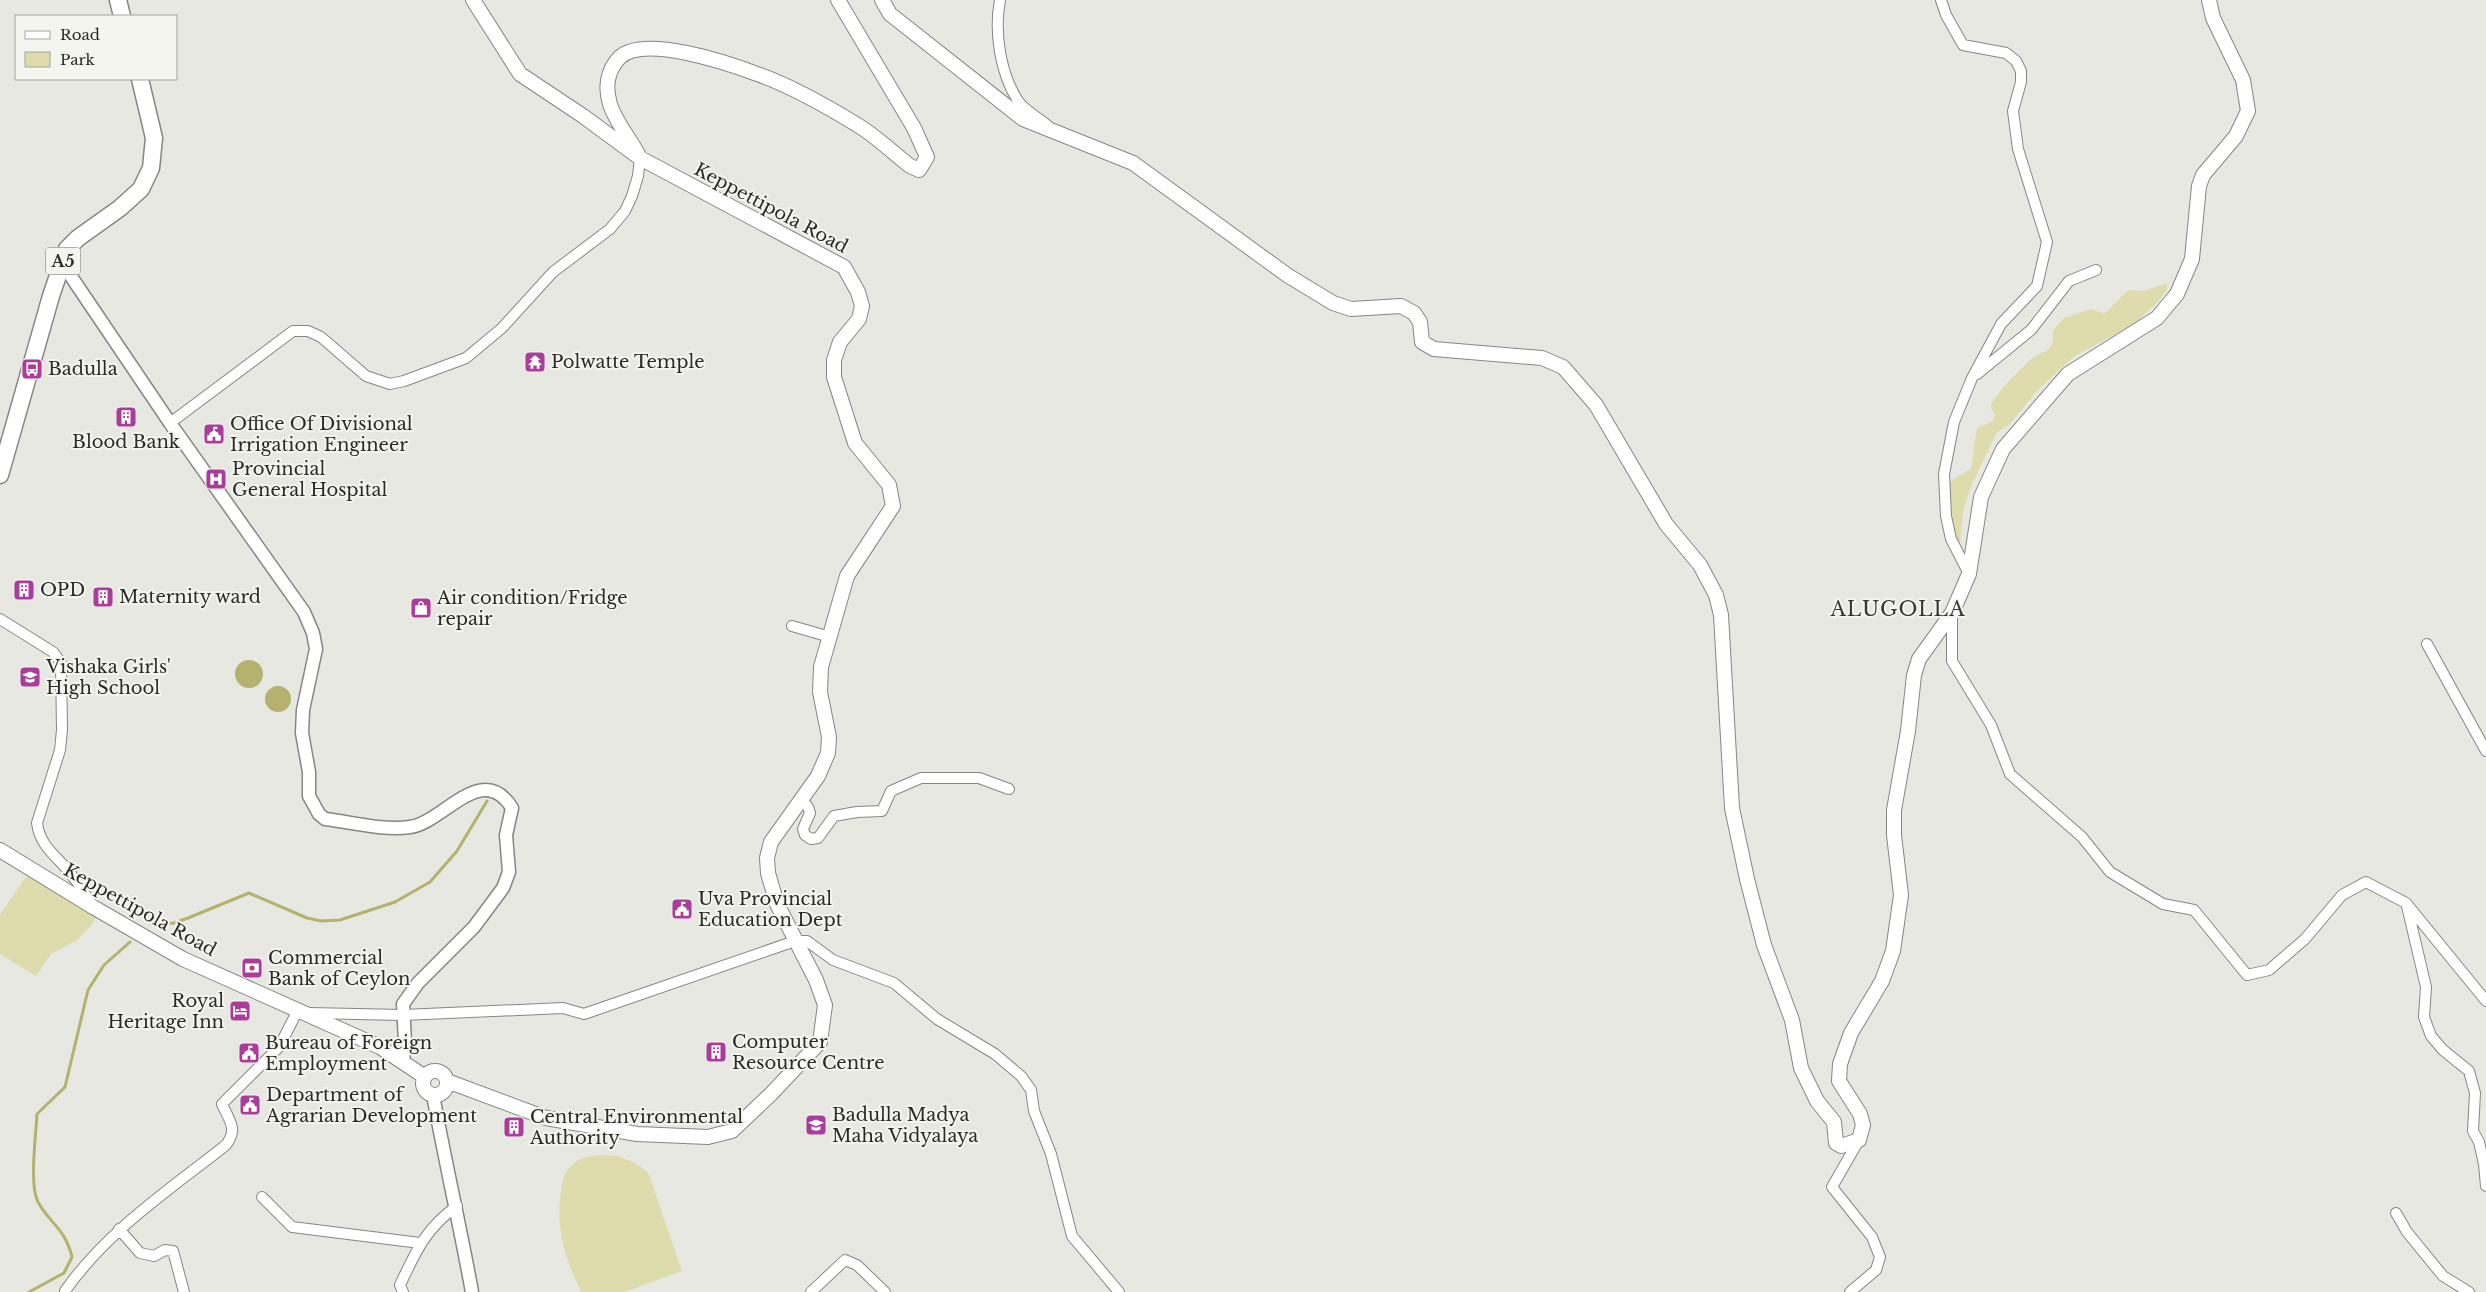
<svg xmlns="http://www.w3.org/2000/svg" width="2486" height="1292" font-family="'Libre Baskerville',serif">
  <style>
    .green { fill: #dedcad }
    .water { fill: #b4b26e }
    .lines { fill: none; stroke-linecap: round; stroke-linejoin: round }
    .stream { stroke: #b4b26e; stroke-width: 3 }
    .minor-casing { stroke: #868682; stroke-width: 12 }
    .tertiary-casing { stroke: #868682; stroke-width: 15 }
    .secondary-casing { stroke: #868682; stroke-width: 16 }
    .trunk-casing { stroke: #868682; stroke-width: 19 }
    .minor { stroke: #fff; stroke-width: 10 }
    .tertiary { stroke: #fff; stroke-width: 12 }
    .secondary { stroke: #fff; stroke-width: 14 }
    .trunk { stroke: #fff; stroke-width: 16 }
    .labels { text-anchor: middle; stroke-width: 4; stroke-linejoin: round; paint-order: stroke }
    .shield { fill: #f5f5f0; stroke: #676764; stroke-width: 1 }
    .shield-label { font-size: 16px; font-weight: bold; fill: #2a2a28 }
    .street-label { font-size: 18px; fill: #2a2a28; stroke: #f5f5f0 }
    .poi-label { font-size: 18px; fill: #2a2a28; stroke: #f5f5f0; text-anchor: start }
    .quarter-label { font-size: 20px; letter-spacing: 1px; fill: #383835; stroke: #f5f5f0 }
  </style>
  <rect width="100%" height="100%" fill="#e8e8e3"/>
  <path class="green" d="M2167,283V289L2160,300L2134,324L2073,357L2037,391L2009,425L1997,432L1972,484L1963,511L1960,542L1956,549L1949,487L1952,480L1971,469L1977,428L1993,421L1995,415L1991,408L1992,402L2006,384L2032,358L2048,350L2053,342V330L2064,318L2091,309L2104,314L2128,290L2144,291Z
    M27,875L97,916L90,927L76,941L51,954L36,976L0,954V915Z
    M601,1155L618,1156L633,1162L648,1172L682,1271L624,1292H581C566,1260 555,1228 561,1192C562,1184 564,1173 570,1167C578,1157 590,1156 601,1155Z"/>
  <path class="water" d="M235 674a14 14 0 1 1 28 0a14 14 0 1 1-28 0Z
    M265 699a13 13 0 1 1 26 0a13 13 0 1 1-26 0Z"/>
  <g class="lines">
    <path class="stream" d="M151,924L174,923L188,918L249,893L307,918L321,921L340,920L395,902L430,882L457,851L487,801
      M29,1292L64,1273L72,1257C65,1228 50,1224 38,1202C29,1185 36,1135 37,1114L65,1087L88,990L104,965L130,942"/>
    <g class="minor-casing">
      <path id="minor" d="M1000,0C994,32 1000,73 1018,101C1024,110 1039,118 1048,126
        M1941,0L1946,15L1963,45L2006,53L2016,61L2021,71V82L2013,111L2018,149L2047,242L2037,286L2001,324L1972,378L1954,422L1944,474L1946,516L1951,539L1969,574
        M1977,374L2031,330L2069,281L2096,270
        M170,423L293,331H308L321,337L366,376L390,384L404,381L466,358L502,328L553,272L610,229L625,211L632,196L638,176L640,158
        M1952,613V661L1991,725L2010,774L2082,837L2110,872L2163,904L2194,910L2247,975L2269,970L2305,939L2342,895L2366,882L2406,903L2486,1001
        M0,619L53,652L61,663L62,730L60,750L37,823C40,847 57,856 71,874C79,884 86,895 92,906
        M792,626L830,637
        M2427,644L2486,751
        M802,800L808,807L810,813L803,829L805,835L811,839L818,838L834,816L857,812L882,811L891,791L921,778H979L1009,789
        M2407,906L2426,987L2424,1017L2431,1036L2443,1050L2469,1071L2475,1093L2473,1131L2479,1142L2484,1164L2486,1186
        M309,1013L403,1015L563,1008L584,1014L795,941H807L833,960L894,983L937,1019L995,1054L1021,1076L1031,1090L1034,1111L1051,1154L1072,1236L1119,1292
        M262,1197L292,1227L420,1243
        M2396,1213L2407,1232L2443,1276L2469,1292
        M119,1229L140,1253L154,1256L165,1250L173,1251L184,1292
        M65,1291C107,1231 169,1190 226,1145C238,1129 230,1122 222,1104L279,1047L298,1010
        M403,1292L400,1285C416,1251 426,1228 457,1206
        M811,1292L845,1260L857,1265L885,1292
        M1850,1292L1876,1270L1880,1257L1872,1237L1832,1187L1859,1140"/>
    </g>
    <g class="tertiary-casing">
      <path id="tertiary" d="M62,263L170,423L304,612L313,633L316,649L303,710L302,733L309,772V796L319,814L325,819C352,822 383,831 410,827C443,823 482,760 512,808L506,835L509,872L503,888L474,927L418,983L403,1004L405,1042L403,1061
        M433,1095C445,1161 460,1226 472,1292"/>
    </g>
    <g class="secondary-casing">
      <path id="secondary" d="M882,0L890,14L1023,119L1133,163L1287,275L1333,303L1351,309L1401,306L1414,313L1420,322L1422,342L1434,349L1542,358L1563,367L1596,405L1666,524L1700,565L1716,595L1721,615L1732,808L1747,879L1764,945L1792,1020L1801,1068L1817,1101L1834,1122L1836,1143L1841,1146L1859,1140L1863,1125L1860,1114L1839,1081L1840,1064L1851,1033L1882,981L1893,951L1901,895L1894,835V810L1908,731L1914,675L1919,659L1952,613L1969,574L1981,497L2003,449L2068,374L2157,318L2177,294L2192,259L2199,186L2203,175L2236,136L2248,111L2243,80L2213,18L2209,0
        M638,154C630,139 614,119 610,104C605,88 607,71 619,58C643,34 728,63 757,74C792,86 828,107 859,126C877,137 893,153 910,166L919,170L927,157L914,128L838,0
        M0,850L93,907L183,959L380,1047L425,1077
        M423 1083a12 12 0 1 1 24 0a12 12 0 1 1-24 0Z
        M447,1081L546,1118L637,1134L708,1137L732,1131L771,1094L820,1042L825,1005L816,980L777,904L768,873L767,858L771,842L818,776L828,753L829,737L820,692L821,667L847,576L893,506L889,485L855,443L834,377V360L840,342L859,319L862,306L858,292L844,267L640,158L583,116L520,74L473,0"/>
    </g>
    <g class="trunk-casing">
      <path id="trunk" d="M118,0L122,16
        M0,475L51,296L67,249L78,238L120,208L141,189L151,168L154,138L140,79"/>
    </g>
    <use href="#minor" class="minor"/>
    <use href="#tertiary" class="tertiary"/>
    <use href="#secondary" class="secondary"/>
    <use href="#trunk" class="trunk"/>
  </g>
  <defs>
    <g id="temple-square" transform="scale(1.125)"><rect x="-9" y="-9" width="18" height="18" rx="4" fill="#aa3c9a" stroke="#f5f5f0"/><path d="M0-6L5-2H3V0L6.5 2.5H4V6H1.5V3h-3V6H-4V2.5H-6.5L-3 0V-2H-5Z" fill="#fff"/></g>
    <g id="bus-square" transform="scale(1.125)"><rect x="-9" y="-9" width="18" height="18" rx="4" fill="#aa3c9a" stroke="#f5f5f0"/><path d="M-5-6H5V4H4V6H2V4H-2V6H-4V4H-5ZM-3.5-4V0h7V-4ZM-3.5 1.2v1.5H-2V1.2ZM2 1.2v1.5H3.5V1.2Z" fill="#fff"/></g>
    <g id="building-square" transform="scale(1.125)"><rect x="-9" y="-9" width="18" height="18" rx="4" fill="#aa3c9a" stroke="#f5f5f0"/><path d="M-4-6H4V6H1V3H-1V6H-4ZM-2.5-4.3h1.7v1.8h-1.7ZM.8-4.3h1.7v1.8H.8ZM-2.5-1h1.7V.8h-1.7ZM.8-1h1.7V.8H.8Z" fill="#fff"/></g>
    <g id="civic-square" transform="scale(1.125)"><rect x="-9" y="-9" width="18" height="18" rx="4" fill="#aa3c9a" stroke="#f5f5f0"/><path d="M-.6-6.5H3V-4.5H.6V-3L4-1V1h2V6H-6V1h2V-1L-.6-3ZM-1.2 2.5V6h2.4V2.5Z" fill="#fff"/></g>
    <g id="hospital-square" transform="scale(1.125)"><rect x="-9" y="-9" width="18" height="18" rx="4" fill="#aa3c9a" stroke="#f5f5f0"/><path d="M-5-5h3v3.5h4V-5h3V5h-3V1.5h-4V5h-3Z" fill="#fff"/></g>
    <g id="shop-square" transform="scale(1.125)"><rect x="-9" y="-9" width="18" height="18" rx="4" fill="#aa3c9a" stroke="#f5f5f0"/><path d="M-5-2.5h2.3a2.7 3.5 0 0 1 5.4 0H5L5.5 6h-11ZM-1.5-2.5h3a1.5 2.3 0 0 0-3 0Z" fill="#fff"/></g>
    <g id="school-square" transform="scale(1.125)"><rect x="-9" y="-9" width="18" height="18" rx="4" fill="#aa3c9a" stroke="#f5f5f0"/><path d="M0-5L7-2L0 1L-7-2ZM-4 1L0 2.5L4 1V4Q0 6-4 4Z" fill="#fff"/></g>
    <g id="bank-square" transform="scale(1.125)"><rect x="-9" y="-9" width="18" height="18" rx="4" fill="#aa3c9a" stroke="#f5f5f0"/><path d="M-6-4H6V4H-6ZM0-2.3a2.3 2.3 0 1 0 0 4.6a2.3 2.3 0 1 0 0-4.6Z" fill="#fff"/></g>
    <g id="hotel-square" transform="scale(1.125)"><rect x="-9" y="-9" width="18" height="18" rx="4" fill="#aa3c9a" stroke="#f5f5f0"/><path d="M-6-4.5h1.5V1H6V5H4.5V3h-9V5H-6ZM-4 0a1.8 1.8 0 1 1 3.6 0ZM.5 0V-2.5h3Q6-2.5 6 0Z" fill="#fff"/></g>
  </defs>
  <g fill-rule="evenodd">
    <use href="#temple-square" x="535" y="362"/>
    <use href="#bus-square" x="32" y="369"/>
    <use href="#building-square" x="126" y="417"/>
    <use href="#civic-square" x="214" y="434"/>
    <use href="#hospital-square" x="216" y="479"/>
    <use href="#building-square" x="24" y="590"/>
    <use href="#building-square" x="103" y="597"/>
    <use href="#shop-square" x="421" y="608"/>
    <use href="#school-square" x="30" y="677"/>
    <use href="#civic-square" x="682" y="909"/>
    <use href="#bank-square" x="252" y="968"/>
    <use href="#hotel-square" x="240" y="1011"/>
    <use href="#building-square" x="716" y="1052"/>
    <use href="#civic-square" x="249" y="1053"/>
    <use href="#civic-square" x="250" y="1105"/>
    <use href="#school-square" x="816" y="1125"/>
    <use href="#building-square" x="514" y="1127"/>
  </g>
  <g class="labels">
    <rect class="shield" x="45.5" y="247.5" width="35" height="27" rx="4"/>
    <g class="shield-label">
      <text x="63" y="267">A5</text>
    </g>
    <g class="street-label">
      <text transform="translate(771 208) rotate(28)" y="6">Keppettipola Road</text>
      <text transform="translate(140 910) rotate(29)" y="6">Keppettipola Road</text>
    </g>
    <g class="poi-label">
      <text x="551" y="368">Polwatte Temple</text>
      <text x="48" y="375">Badulla</text>
      <text x="230" y="430">Office Of Divisional<tspan x="230" dy="21">Irrigation Engineer</tspan></text>
      <text x="126" y="448" text-anchor="middle">Blood Bank</text>
      <text x="232" y="475">Provincial<tspan x="232" dy="21">General Hospital</tspan></text>
      <text x="40" y="596">OPD</text>
      <text x="119" y="603">Maternity ward</text>
      <text x="437" y="604">Air condition/Fridge<tspan x="437" dy="21">repair</tspan></text>
      <text x="46" y="673">Vishaka Girls'<tspan x="46" dy="21">High School</tspan></text>
      <text x="698" y="905">Uva Provincial<tspan x="698" dy="21">Education Dept</tspan></text>
      <text x="268" y="964">Commercial<tspan x="268" dy="21">Bank of Ceylon</tspan></text>
      <text x="224" y="1007" text-anchor="end">Royal<tspan x="224" dy="21">Heritage Inn</tspan></text>
      <text x="732" y="1048">Computer<tspan x="732" dy="21">Resource Centre</tspan></text>
      <text x="265" y="1049">Bureau of Foreign<tspan x="265" dy="21">Employment</tspan></text>
      <text x="266" y="1101">Department of<tspan x="266" dy="21">Agrarian Development</tspan></text>
      <text x="832" y="1121">Badulla Madya<tspan x="832" dy="21">Maha Vidyalaya</tspan></text>
      <text x="530" y="1123">Central Environmental<tspan x="530" dy="21">Authority</tspan></text>
    </g>
    <g class="quarter-label">
      <text x="1898" y="616">ALUGOLLA</text>
    </g>
  </g>
  <rect x="15" y="15" width="162" height="65" fill="#f5f5f0" stroke="#a4a4a0"/>
  <rect x="25" y="31" width="25" height="8" fill="#ffffff" stroke="#a4a4a0"/>
  <text x="60" y="40" font-size="15" fill="#2a2a28">Road</text>
  <rect x="25" y="52" width="25" height="15" fill="#dedcad" stroke="#a4a4a0"/>
  <text x="60" y="65" font-size="15" fill="#2a2a28">Park</text>
</svg>
